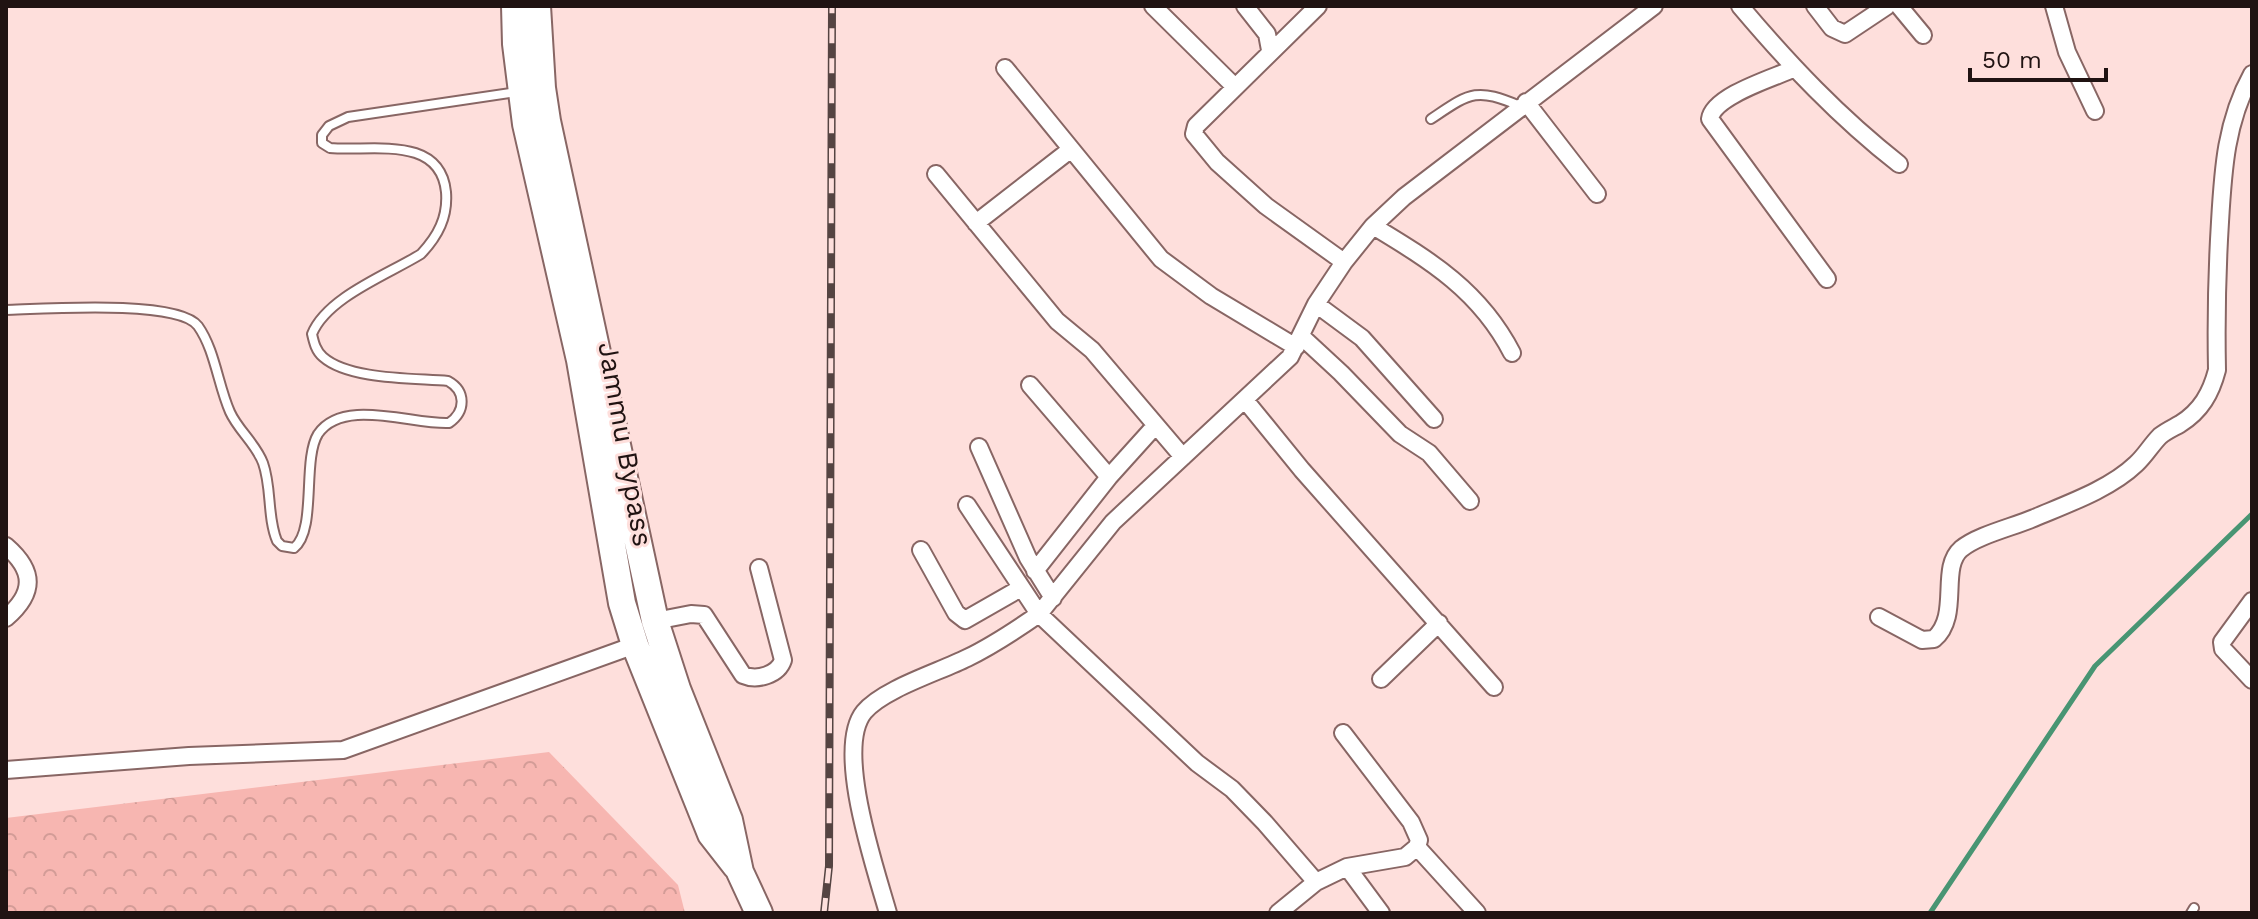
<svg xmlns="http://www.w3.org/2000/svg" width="2258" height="919" font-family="'Work Sans',sans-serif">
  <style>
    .forest { fill: url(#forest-crowns) }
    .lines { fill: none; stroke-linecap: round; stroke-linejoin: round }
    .stream { stroke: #489573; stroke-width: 5 }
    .service-casing { stroke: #886664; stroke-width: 12 }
    .minor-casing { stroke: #886664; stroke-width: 20 }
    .trunk-casing { stroke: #886664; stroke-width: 30 }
    .service { stroke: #fff; stroke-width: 8 }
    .minor { stroke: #fff; stroke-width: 16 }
    .trunk { stroke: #fff; stroke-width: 26 }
    .rail-casing { stroke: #554442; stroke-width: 8 }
    .rail { stroke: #fedfdc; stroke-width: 5; stroke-dasharray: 15; stroke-linecap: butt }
    .labels { text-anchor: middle; stroke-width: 6; stroke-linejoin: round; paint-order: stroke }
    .street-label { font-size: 28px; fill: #201312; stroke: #fedfdc }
  </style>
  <defs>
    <pattern id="forest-crowns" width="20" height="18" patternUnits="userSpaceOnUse" patternTransform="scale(2)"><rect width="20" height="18" fill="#f7b6b1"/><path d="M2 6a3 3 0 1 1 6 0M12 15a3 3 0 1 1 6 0" fill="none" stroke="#d39c97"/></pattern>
  </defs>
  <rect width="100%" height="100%" fill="#fedfdc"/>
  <path class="forest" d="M549,752L678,885L685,913H6V818Z"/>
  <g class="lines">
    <path class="stream" d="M1930,913L2095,666L2252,514"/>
    <g class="service-casing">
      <path id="service" d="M1431,119C1470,93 1475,87 1520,106
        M6,310C41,309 178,299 198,326C215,350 218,385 230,412C238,430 256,444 263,463C272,488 267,517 277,541L282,546L294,548C317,530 302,460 318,434C343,397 413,425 449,423C466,411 466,391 448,381C414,378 349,380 323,357C316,351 314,343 312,334C327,297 389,274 421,254C438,236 448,217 446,192C440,134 370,152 330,148L322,143V135L329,126L348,117L517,92
        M2191,913L2194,908"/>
    </g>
    <g class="minor-casing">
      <path id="minor" d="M1153,6L1235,87
        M1245,6L1267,34L1270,50
        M1318,6L1196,126L1194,134L1217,162L1266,206L1344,262
        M1740,6C1789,64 1839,117 1899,164
        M1815,6L1832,28L1845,34L1887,6
        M1899,6L1923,35
        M2054,6L2067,52L2095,111
        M1005,68L1161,259L1211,296L1296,347
        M1793,69C1773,78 1713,96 1710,119L1827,279
        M1526,102L1597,194
        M936,174L1057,321L1092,350L1183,457
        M976,223L1070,150
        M1373,226C1431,261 1480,291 1512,353
        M1316,304L1362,338L1434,419
        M1301,336L1341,373L1400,434L1429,453L1470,501
        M1030,385L1109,477
        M1245,400L1302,470L1494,687
        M979,447L1028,558L1053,598
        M6,546C35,571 35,593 6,618
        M921,550L956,613L965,620L1021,588
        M1035,571L1109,477L1155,426
        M2252,601L2222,642L2223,649L2252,680
        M1879,617L1922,640L1934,639C1961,616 1939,568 1961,549C1978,535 2013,527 2034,518C2067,504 2110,489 2136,464C2145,456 2151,445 2160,436C2166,431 2173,428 2180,424C2201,411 2211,393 2217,370C2216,320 2217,271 2220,222C2223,169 2226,121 2252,74
        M655,621L691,614L704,615L743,675C757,681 778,675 783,660L759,568
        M1381,679L1439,623
        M6,770L189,756L343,750L635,645
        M1417,847L1477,913
        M1347,867L1381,913
        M1316,882L1347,867L1405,857L1417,847L1419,840L1411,822L1343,733
        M888,913C876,870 834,749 864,712C883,689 939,672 967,658C992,646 1016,630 1039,614L967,505
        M1278,913L1316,882L1265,823L1232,789L1197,763L1039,614L1113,522L1290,357L1316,304L1344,262L1373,226L1404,197L1654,6"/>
    </g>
    <g class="trunk-casing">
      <path id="trunk" d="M515,6L516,44L526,124L580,360L622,603L635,645L711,834L736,866
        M537,6L542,88L547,121L655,621L677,689L729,820L740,872L759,913"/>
    </g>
    <use href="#service" class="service"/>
    <use href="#minor" class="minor"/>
    <use href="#trunk" class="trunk"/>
    <g class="rail-casing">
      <path id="rail" d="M824,913L829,866L832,6"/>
    </g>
    <use href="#rail" class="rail"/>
  </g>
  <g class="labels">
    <g class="street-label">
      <text transform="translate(626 444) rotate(80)" y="10">Jammu Bypass</text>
    </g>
  </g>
  <rect width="2258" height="919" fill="none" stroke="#201312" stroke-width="16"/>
  <path d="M1970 68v12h136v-12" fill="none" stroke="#201312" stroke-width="4"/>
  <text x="1982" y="68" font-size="24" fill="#201312" stroke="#fedfdc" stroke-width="6" paint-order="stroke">50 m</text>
</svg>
